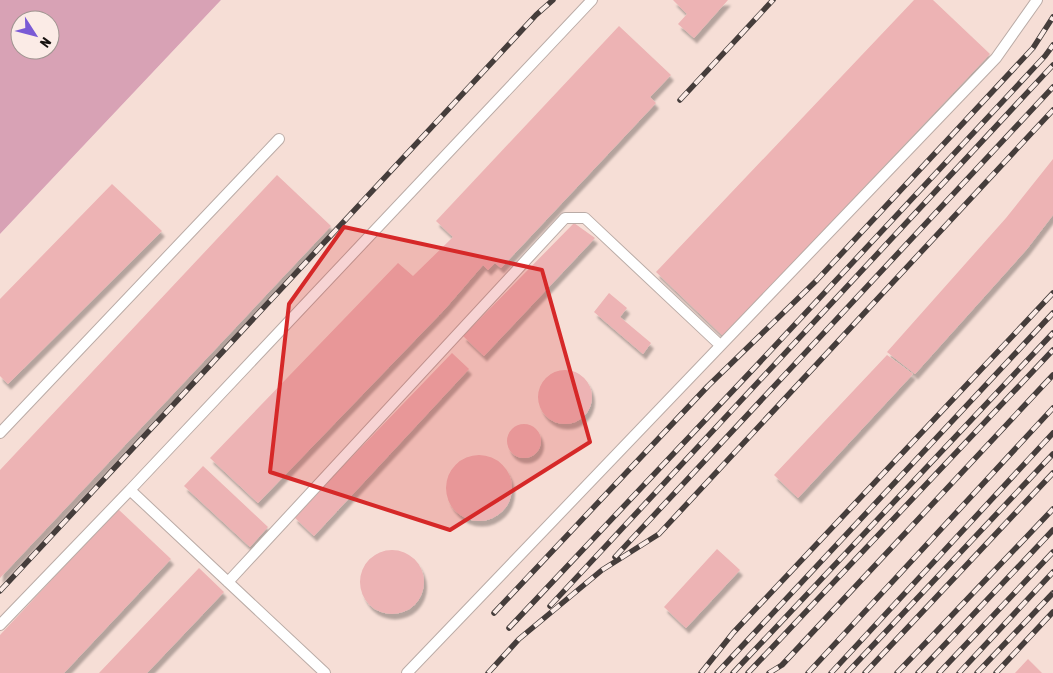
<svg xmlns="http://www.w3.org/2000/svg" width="1053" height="673" font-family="'Asap Condensed',sans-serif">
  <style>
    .built { fill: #f6ded6 }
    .water { fill: #d8a2b5; fill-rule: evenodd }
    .building { fill: #edb3b4; filter: url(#shadow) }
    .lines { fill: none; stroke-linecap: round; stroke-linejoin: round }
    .lane-casing { stroke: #baaba6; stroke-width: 12 }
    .lane { stroke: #fff; stroke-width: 10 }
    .rail-casing { stroke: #453d3b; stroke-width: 5.5 }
    .rail { stroke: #fbebe6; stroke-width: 4; stroke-dasharray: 11; stroke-linecap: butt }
    .marked { fill: #d62828; fill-opacity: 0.2; stroke: #d62828; stroke-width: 4; stroke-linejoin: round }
  </style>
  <defs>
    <filter id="shadow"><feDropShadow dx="3" dy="5.5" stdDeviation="1" flood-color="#0004"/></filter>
  </defs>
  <rect width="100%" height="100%" fill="#fbebe6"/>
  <path class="built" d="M221,0H1053V673H0V234Z"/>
  <path class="water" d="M0,0H221L0,234ZM20,20H50V50H20Z"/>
  <path class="building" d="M673,0H728L694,38L678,24L687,14Z
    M914,0H933L990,54L723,336L656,272Z
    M619,26L671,75L650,97L656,103L501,268L495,263L488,270L483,265L445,309L258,503L210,458L398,263L413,276L453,237L436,221Z
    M1053,159V215L1027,249L915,374L887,352L1006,218Z
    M277,175L331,226L0,578V470Z
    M112,184L162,231L8,384L0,376V299Z
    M574,223L595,238L484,356L463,336Z
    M609,293L627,308L620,317L651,343L643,354L594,312Z
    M452,353L469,369L314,536L294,517Z
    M887,355L913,374L798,498L774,475Z
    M538 397a27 27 0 1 1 54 0a27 27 0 1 1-54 0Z
    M507 441a17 17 0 1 1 34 0a17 17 0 1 1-34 0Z
    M446 488a33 33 0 1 1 66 0a33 33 0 1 1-66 0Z
    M203,466L268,527L250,547L184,486Z
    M118,509L171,559L64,673H0V635Z
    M717,549L740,570L686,628L664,607Z
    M360 582a32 32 0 1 1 64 0a32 32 0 1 1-64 0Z
    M199,568L224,592L147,673H99Z
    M1028,659L1042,673H1015Z"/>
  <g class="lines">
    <g class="lane-casing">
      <path id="lane" d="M0,433L279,139
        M228,582L565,218H585L720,345
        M0,625L130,490
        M325,673L130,490L592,0
        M407,673L996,58L1037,0"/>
    </g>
    <use href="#lane" class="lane"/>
    <g class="rail-casing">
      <path id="rail" d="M680,100L773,0
        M615,557L1053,87
        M0,591L536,15L553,0
        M550,606L1053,65
        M494,613L708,386L817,280L1033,48L1053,17
        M509,628L759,363L1045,56L1053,45
        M488,673L519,639L602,570L659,534L1053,110
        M701,673L733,633L1053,293
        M717,673L1053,313
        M733,673L1053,333
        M748,673L1053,350
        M769,673L782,665L1053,375
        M808,673L1053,408
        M831,673L1053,433
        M847,673L1053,454
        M865,673L1053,473
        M897,673L1053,509
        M918,673L1053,530
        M939,673L1053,552
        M959,673L1053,572
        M977,673L1053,593
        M996,673L1053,612"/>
    </g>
    <use href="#rail" class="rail"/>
  </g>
  <path class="marked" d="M344,227L542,270L590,442L450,530L270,472L289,304Z"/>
  <g transform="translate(35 35) rotate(126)"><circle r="24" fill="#fbebe6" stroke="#9f9490"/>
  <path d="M0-4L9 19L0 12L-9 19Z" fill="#7a5ad5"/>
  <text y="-8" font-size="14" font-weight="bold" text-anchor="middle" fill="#16110f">N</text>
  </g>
</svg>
